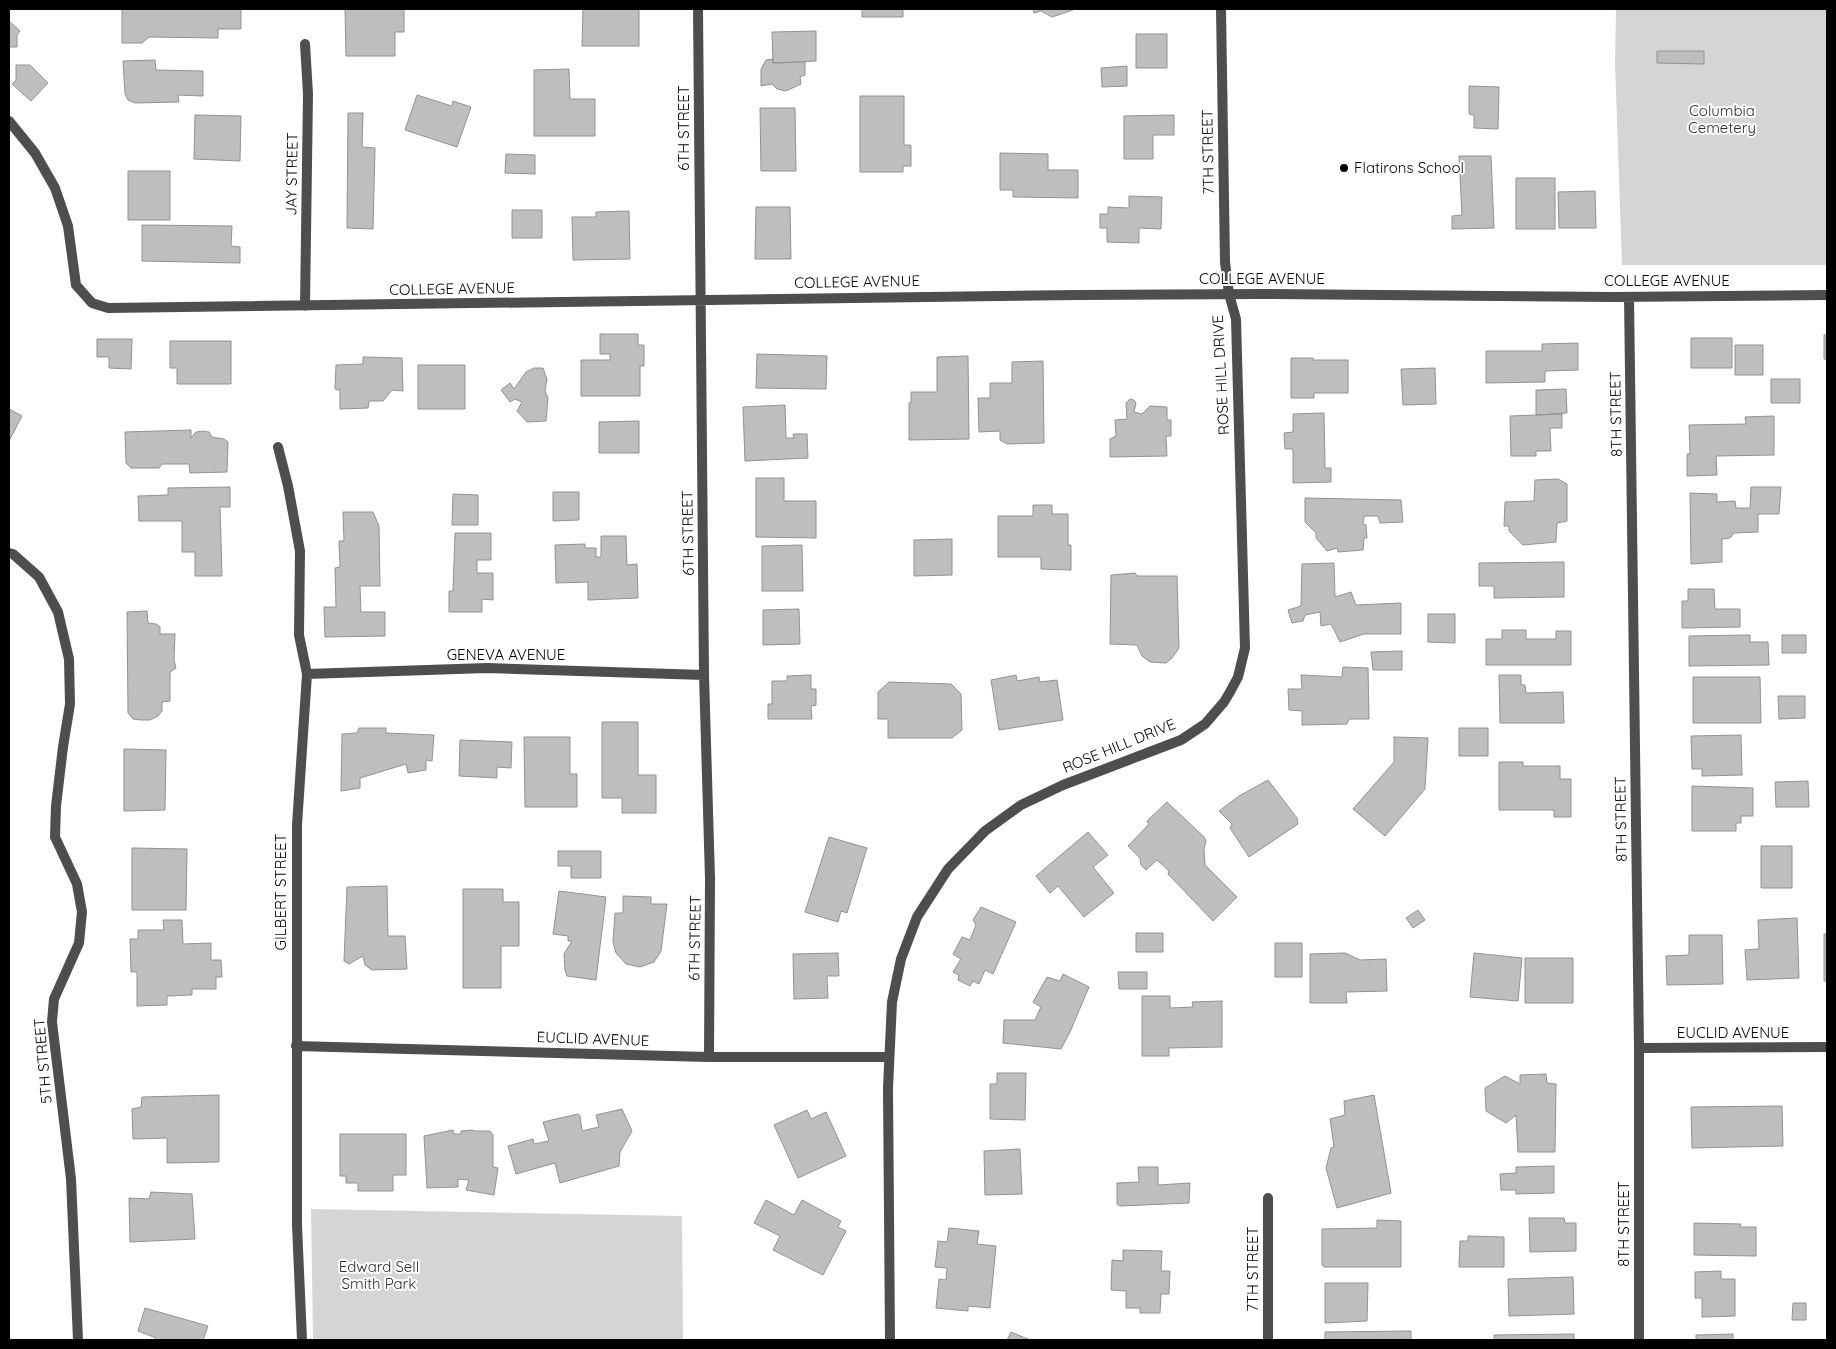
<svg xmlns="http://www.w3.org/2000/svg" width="1836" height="1349" font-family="Quicksand,sans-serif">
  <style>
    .green { fill: #d5d5d5 }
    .building { fill: #bebebe; stroke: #929292 }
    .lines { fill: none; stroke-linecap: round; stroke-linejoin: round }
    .street { stroke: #4e4e4e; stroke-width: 10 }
    .poi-dot { fill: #000; stroke: #fff; stroke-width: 2 }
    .labels { text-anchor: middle; stroke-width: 4; stroke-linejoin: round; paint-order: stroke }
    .park-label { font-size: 15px; fill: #2c2c2c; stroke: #fff }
    .street-label { font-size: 15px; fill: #000; stroke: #fff }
    .poi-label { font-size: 15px; fill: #000; stroke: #fff; text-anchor: start }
  </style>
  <rect width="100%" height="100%" fill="#fff"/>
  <path class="green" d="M1616,9H1827V265H1622L1615,63Z
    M311,1209L682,1216L683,1340H313Z"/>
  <path class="building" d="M122,9H241V29H218V38L149,37L142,43H122Z
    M345,9H404V32H395V56H346Z
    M583,9H639V46H582Z
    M862,9H903V17H862Z
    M1033,9H1073V10L1052,17L1041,11L1034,13Z
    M9,21L20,31L17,35V47H9Z
    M816,31V61L773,63L772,32Z
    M1136,34H1167V68H1136Z
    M1657,51H1704V64L1657,63Z
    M773,59V63L805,62V75L800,77L801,84L786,91L777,89L772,84L761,86V69L766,60Z
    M155,60L156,70L203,71V96L178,95L179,102L135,103L128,100L125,94L123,61Z
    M16,65H30L48,83L31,101L12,84L16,80Z
    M1127,66V86L1102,87L1101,68Z
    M569,69L570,99H595V136H534V70Z
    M1469,86L1499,87L1498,129L1474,128V115L1469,114Z
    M417,95L452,106L453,101L471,107L457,147L405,130Z
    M860,96H904V145H911V166H903V172H860Z
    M760,108H795L796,171H761Z
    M348,113H363L362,147L375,148L373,229L347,228Z
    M195,115L241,116L240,161L194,159Z
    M1174,115V135H1153V159H1124V116Z
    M1000,153L1048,154V170H1078V198L1013,197V190H1000Z
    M506,154L535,155V174L505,173Z
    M1459,156H1491L1494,228L1452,229V216L1462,215Z
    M128,171H170V220H128Z
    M1516,178H1555V229H1516Z
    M1595,191L1596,228H1559L1558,192Z
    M1129,196L1162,197L1161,229L1139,228V243L1107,242V228H1100V214H1108V207L1129,208Z
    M756,207H790L791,259H755Z
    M512,210H542V238H512Z
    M629,211L630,259L573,260L572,217H596V212Z
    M142,225L232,226L231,246L240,247V263L142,261Z
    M600,334H638V345H644V366H640V396H581V360H610V354H600Z
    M1824,335H1827V359H1824Z
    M1691,338H1732V368H1691Z
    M97,339H132L131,369L109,368V357H97Z
    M170,341H231V384H177V368H170Z
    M1578,343V370L1545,371V382L1486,383V351H1542V344Z
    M1735,345H1763V375H1735Z
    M757,354L827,356L826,389L756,388Z
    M968,356L969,439L909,440V403H911V392H937V357Z
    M363,357L402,358L403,391L392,390L383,401H369L368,408L340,409V390L335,389L336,365L363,364Z
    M1291,358H1313V360H1348V393H1314V398H1291Z
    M1043,361L1044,443L1007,444L1000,440V431L979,432L978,398H990V383H1012V362Z
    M418,365H465V409H418Z
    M534,368H543L547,379L545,391L548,398L546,421L527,422L517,411L522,402L515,399L510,402L501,390L510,383L514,389L526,372Z
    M1435,368L1436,404L1403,405L1401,369Z
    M1771,379H1800V403H1771Z
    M1566,389L1567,413L1536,415V390Z
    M1130,399L1134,400L1136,403L1134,412L1142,414L1150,406L1167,407V420H1171V436H1166L1167,456L1110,457V439L1116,436L1115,420L1127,419L1126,403Z
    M785,405L786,438H794L793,434H807L808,458L745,461L743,407Z
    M9,409L22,416L9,441Z
    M1324,413L1325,468H1331V482L1293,483V449H1285L1284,433L1293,432V414Z
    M1562,414V428H1550L1551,451H1536V456H1511L1510,416Z
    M1774,416V455L1716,456L1717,475L1687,476V454H1690L1689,425L1746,424L1745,417Z
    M639,421V453H599V422Z
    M191,430V438L196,432L203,431L209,432L212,437L224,439L228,442L227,472L190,473L189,464H162L159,468H131L126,463L125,432Z
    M756,478H784V501H816V538L756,537Z
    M1558,479L1567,484V521L1557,523L1556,542L1523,545L1509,531V526H1504L1505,502L1534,501L1535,480Z
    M230,487V507H220L222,576H195V552H182V521H139L138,496L168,495V488Z
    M1751,487H1781L1779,514H1758V532L1734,533L1730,538L1722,539V562L1691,564L1690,493L1717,494V502L1735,501L1736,508H1750Z
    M553,492H579V520L553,521Z
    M453,494L478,495V525H452Z
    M1305,498L1401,500L1403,522L1380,523L1378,516H1364L1363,524L1366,525L1367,538H1364L1363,550L1338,552L1337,548L1327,551L1316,538V533L1305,522Z
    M1033,505H1052V514H1068V545H1071V570L1041,569V557H998V516H1033Z
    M343,512H373L379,526L380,586H360L361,612H385V636L325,637L324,607H336L335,568L340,567L339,541H344Z
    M455,533H491V560H477V573H493V600L482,599V612H449V591H453Z
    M601,536H626L627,565L637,564L638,598L588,600V582L556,583L555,545L585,544V548H596V557H601Z
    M952,539V575L914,576V540Z
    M802,545L803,591H762V546Z
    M1564,562V597L1494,598V586H1479V563Z
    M1334,563L1335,597L1351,592L1356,605L1401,603V634H1364L1340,642L1331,624L1321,626L1320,612L1305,615L1303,621L1292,623L1288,610L1301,606L1302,564Z
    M1135,573L1137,576H1177L1179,648L1172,658L1166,663L1150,662L1142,656L1137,645L1110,644L1111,575Z
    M1688,589H1714L1715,609H1740V627L1682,628V601H1688Z
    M799,609L800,644L763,645V610Z
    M147,611L148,623L156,624L160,627V634H175L174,660L176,668L170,672V701L162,702V711L158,716L150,720H141L133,719L128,713L127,612Z
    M1428,614H1455V643L1428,642Z
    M1502,630H1526V639H1556V631H1571V665H1486V639H1502Z
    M1750,635V642H1768L1769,665L1689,666V636Z
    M1782,635H1806V653H1782Z
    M1402,651V670H1373L1371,652Z
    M1343,667L1368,668L1369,719H1349L1347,724L1302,725V711L1289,710L1288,689H1302L1301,675L1342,677Z
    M811,675V689H816V705L811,706L812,719H768V704H772V681H787V676Z
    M1016,675L1017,681L1039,677L1040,682L1057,680L1063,720L999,730L991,680Z
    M1499,675H1521V685H1525L1526,693L1563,692L1564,723H1500Z
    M1693,677H1760L1761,723H1693Z
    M889,682L951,684L961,694L962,730L952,738H888V719H878V692Z
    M1778,696H1805V718L1779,719Z
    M602,722H638V775H656V813H622V798H602Z
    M359,728H386V733L434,735L432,761L426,760V770L408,773L406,764L360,778V788L341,791L342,734L357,733Z
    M1459,728H1488V756H1459Z
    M1741,735L1742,775L1702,776V769H1692L1691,736Z
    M524,737H570V774H577V807H525Z
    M1394,737L1428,738L1425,789L1385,836L1353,809L1394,762Z
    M460,740L512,742L511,768L497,767V778L459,776Z
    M124,749L166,750L165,810L124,811Z
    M1499,762H1523V766H1560V779H1571V817H1554V810H1499Z
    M1268,780L1297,818L1298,824L1249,857L1230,828L1232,824L1219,811L1239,796Z
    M1808,781L1809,807H1776L1775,782Z
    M1692,786L1753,788V816H1741V823H1736V831H1692Z
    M1167,802L1204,837L1206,841L1204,849L1205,865L1237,897L1213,921L1168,874L1169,871L1157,860L1146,870L1141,865L1140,858L1128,846L1149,824L1147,821Z
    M1088,832L1108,855L1093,867L1114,893L1084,917L1058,886L1050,893L1036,876Z
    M829,837L867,848L847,913L841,911L838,922L805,912Z
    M1761,846H1792V888H1761Z
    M132,848L187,849L186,910H132Z
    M558,851H601V878H571V866H558Z
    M387,886L388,936H405L407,969L372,970L365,965L363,956L349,964L344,961L347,887Z
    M463,889H503V902H519V946H501V988H463Z
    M559,891L606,897L596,980L567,976L565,970L564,954L572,941H568V936L553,934Z
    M623,896L651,897V904H667L661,951L654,962L640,967L626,964L616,953L613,942L615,913H623Z
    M981,907L1016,922L993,974L985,970L979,984L973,981L970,986L958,980L959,975L953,972L961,959L953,954L962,937L970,940L976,925L973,920Z
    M1418,910L1425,920L1413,928L1406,918Z
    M1797,918L1799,978L1747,980L1745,950L1759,949L1758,920Z
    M163,920H182L183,944L211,943V960H221L222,977H216V989H192V995L167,996V1005L137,1006V972H131L130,939H138V930H164Z
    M1136,933H1163V952H1136Z
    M1824,934H1827V981H1824Z
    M1689,935H1722L1723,984L1667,985L1666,956L1689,955Z
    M1275,943H1302V977H1275Z
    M838,953L839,976H827L828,998L794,999L793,954Z
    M1345,953L1360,960L1386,959L1387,991L1346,992L1347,1003H1310V954Z
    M1474,953L1522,958L1518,1001L1470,997Z
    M1525,958H1573V1003H1525Z
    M1118,972H1147V989H1119Z
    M1063,974L1089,987L1070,1032L1061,1049L1003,1043L1004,1020H1035L1041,1007L1033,1002L1047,977L1060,981Z
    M1142,996H1170V1008L1193,1007L1192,1002L1222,1001V1047L1169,1048V1056H1142Z
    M997,1073H1026L1025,1120L990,1119V1084H997Z
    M1546,1074L1547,1083L1556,1084L1555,1152H1518L1516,1115L1506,1123L1486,1111L1485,1088L1505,1076L1520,1084V1075Z
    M219,1095V1162L167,1163V1138L133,1139L132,1109L141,1107L142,1097Z
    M1374,1095L1391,1193L1337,1208L1326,1168L1331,1148L1334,1147L1330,1119L1345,1115L1344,1101Z
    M1782,1106L1783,1146L1692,1148L1691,1107Z
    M622,1109L632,1131L620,1152L619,1166L560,1183L555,1163L516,1174L508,1146L533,1139L534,1144L549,1141L543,1122L578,1114L580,1116L582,1131L599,1127L596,1115Z
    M807,1110L811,1119L826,1112L846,1156L798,1178L774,1125Z
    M453,1130L454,1134H461V1131L473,1130L474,1131H490L493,1135V1167L498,1168L494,1195L466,1190L469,1180L458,1179V1187L427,1188L424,1136Z
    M340,1134H406V1175H393V1191H358V1183H346V1176H340Z
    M1020,1149L1022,1194L985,1195L984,1151Z
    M1554,1166V1193L1516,1194V1190H1501L1500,1174L1516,1173V1167Z
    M1138,1167H1158V1185L1190,1183L1189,1203L1120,1206L1117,1204V1183L1139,1182Z
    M151,1192L192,1194L195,1239L130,1242L129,1198L149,1199Z
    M766,1200L794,1215L802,1200L841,1221L838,1227L846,1231L823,1275L773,1250L780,1236L754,1223Z
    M1529,1218H1564L1565,1223H1576V1251L1530,1252Z
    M1377,1220L1401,1221V1267H1324L1322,1265V1229L1377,1228Z
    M1694,1223L1741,1224L1740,1227H1756V1256L1694,1255Z
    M949,1228L979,1231L977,1244L996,1246L990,1308L968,1306V1311L936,1308L939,1279L946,1280L947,1268L935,1267L938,1241L947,1242Z
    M1468,1236L1504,1237V1267H1459L1460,1241H1468Z
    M1123,1250L1162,1251L1161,1271H1170L1169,1294H1161L1160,1313H1140V1308H1126V1291L1111,1290L1112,1260L1123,1261Z
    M1721,1271V1279H1735V1316L1702,1317V1298H1695V1272Z
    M1573,1277L1574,1314L1509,1316L1508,1279Z
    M1325,1283H1368L1367,1321L1325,1323Z
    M1793,1303H1806V1320H1792Z
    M145,1308L208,1326L203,1340H155L156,1338L138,1331Z
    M1411,1331V1340H1325V1332Z
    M1011,1332L1030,1340H1007Z
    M1574,1334V1340H1494V1335Z
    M1733,1334V1340H1696V1335Z"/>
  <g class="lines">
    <path class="street" d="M698,9L704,675L710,878L709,1057
      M305,44L308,94L305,306
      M9,121L35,153L55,188L68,226L76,285L92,303L108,308L1078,295L1261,294L1613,297L1827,295
      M1629,297L1639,1048V1340
      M278,447L288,486L300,551L299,635L307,674L297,825V1225L302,1340
      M9,553L13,554L39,577L58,612L69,659L70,704L63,747L56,806L55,837L77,884L82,912L79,943L54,999L52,1022L71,1179L78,1340
      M307,674L487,668L704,675
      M296,1046L709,1057H889
      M1639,1048L1827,1047
      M890,1340L888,1088L892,1002L901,959L917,917L948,869L985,831L1021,805L1063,785L1181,740L1205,724L1224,702L1230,692L1238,677L1245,648L1236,319L1229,294L1225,262L1221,9
      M1268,1340V1198"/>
  </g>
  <circle class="poi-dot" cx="1344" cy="168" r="5"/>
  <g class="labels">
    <g class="park-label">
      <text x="1722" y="116">Columbia<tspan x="1722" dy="17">Cemetery</tspan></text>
      <text x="379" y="1272">Edward Sell<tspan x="379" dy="17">Smith Park</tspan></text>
    </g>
    <g class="street-label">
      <text transform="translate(684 128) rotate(-90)" y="5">6TH STREET</text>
      <text transform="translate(1208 152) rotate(-91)" y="5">7TH STREET</text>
      <text transform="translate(292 174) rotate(-89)" y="5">JAY STREET</text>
      <text x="1262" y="284">COLLEGE AVENUE</text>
      <text x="1667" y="286">COLLEGE AVENUE</text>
      <text transform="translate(857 282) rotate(-1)" y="5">COLLEGE AVENUE</text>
      <text transform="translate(452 289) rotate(-1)" y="5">COLLEGE AVENUE</text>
      <text transform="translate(1221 375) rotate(-93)" y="5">ROSE HILL DRIVE</text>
      <text transform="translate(1616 414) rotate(-91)" y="5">8TH STREET</text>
      <text transform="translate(688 533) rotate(-91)" y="5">6TH STREET</text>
      <text x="506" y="660">GENEVA AVENUE</text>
      <text transform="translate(1119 746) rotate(-22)" y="5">ROSE HILL DRIVE</text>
      <text transform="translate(1621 819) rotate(-91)" y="5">8TH STREET</text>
      <text transform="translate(281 892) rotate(-90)" y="5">GILBERT STREET</text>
      <text transform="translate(695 938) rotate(-89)" y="5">6TH STREET</text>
      <text x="1733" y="1038">EUCLID AVENUE</text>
      <text transform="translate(593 1039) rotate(2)" y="5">EUCLID AVENUE</text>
      <text transform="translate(43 1061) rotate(-95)" y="5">5TH STREET</text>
      <text transform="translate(1624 1224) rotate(-90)" y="5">8TH STREET</text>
      <text transform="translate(1253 1269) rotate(-90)" y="5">7TH STREET</text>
    </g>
    <g class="poi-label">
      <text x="1354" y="173">Flatirons School</text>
    </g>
  </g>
  <rect width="1836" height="1349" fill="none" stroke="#000000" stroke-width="20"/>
</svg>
